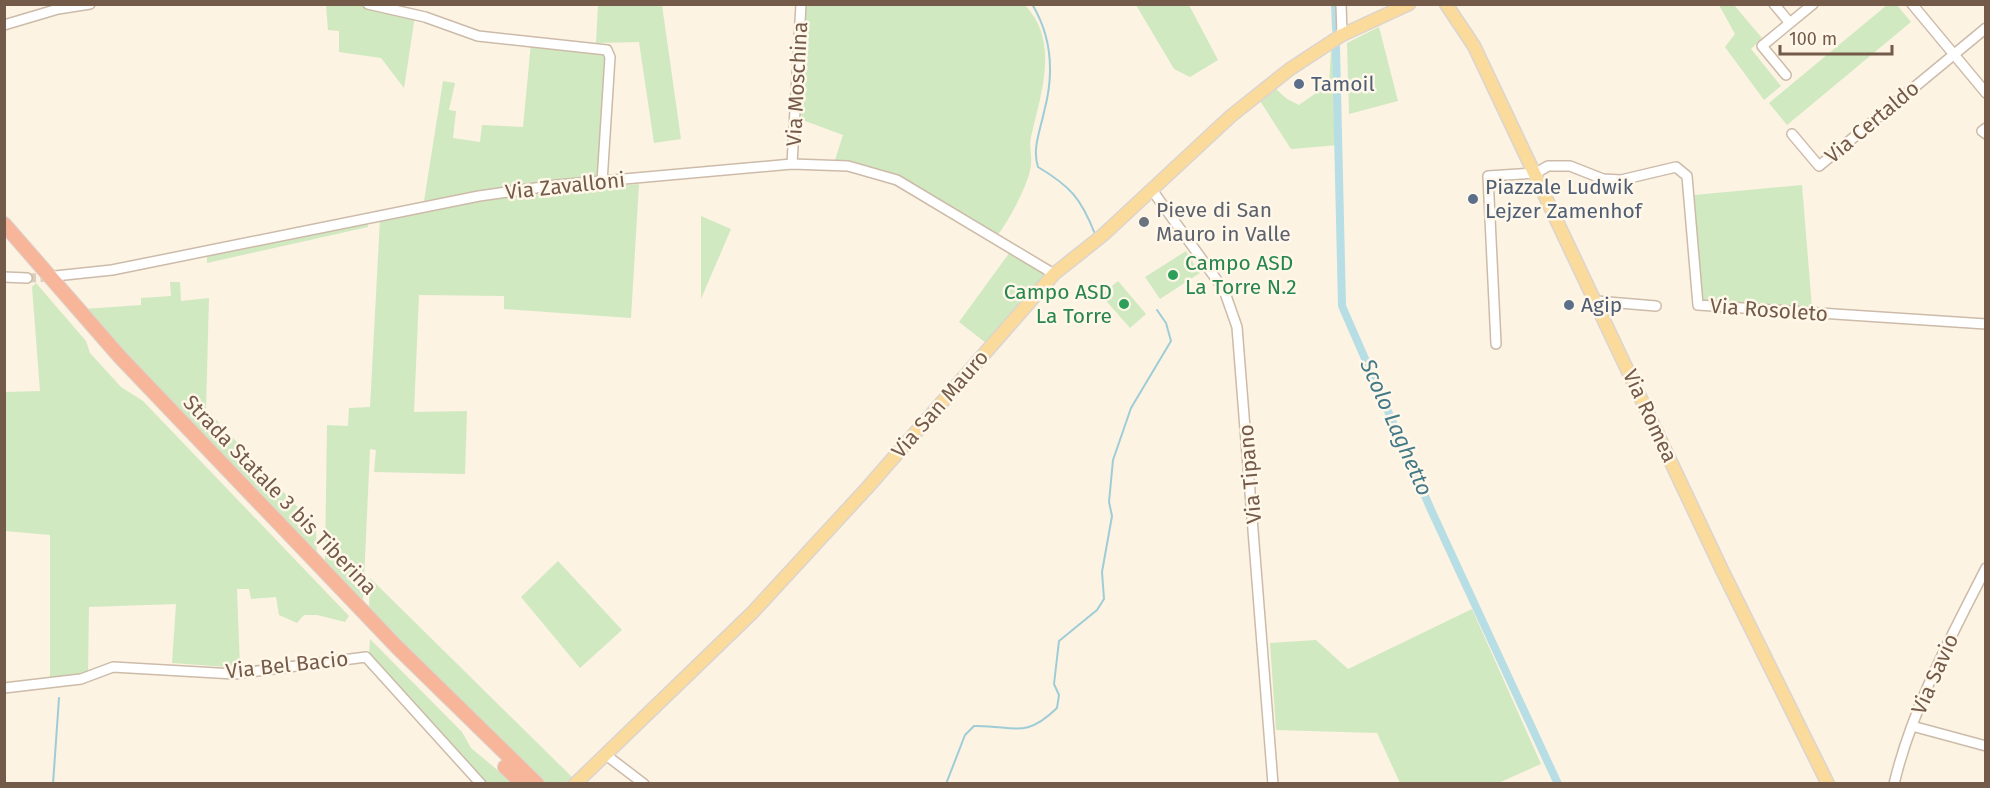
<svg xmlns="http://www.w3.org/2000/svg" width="1990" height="788" font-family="'Fira Sans',sans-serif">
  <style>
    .green { fill: #d0e9c1 }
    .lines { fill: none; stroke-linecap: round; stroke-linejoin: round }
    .stream { stroke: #9eccd7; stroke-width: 2 }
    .canal { stroke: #b7dde5; stroke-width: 8 }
    .minor-tunnel { stroke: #dacdbc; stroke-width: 9; stroke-dasharray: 9 4.5; stroke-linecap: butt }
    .minor-casing { stroke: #cdbba9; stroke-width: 12 }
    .major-casing { stroke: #dbd4d0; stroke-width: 15 }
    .highway-casing { stroke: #dbd4d0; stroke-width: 16 }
    .minor { stroke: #fff; stroke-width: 9 }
    .major { stroke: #fbdb9b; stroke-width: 12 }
    .highway { stroke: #f7b699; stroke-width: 14 }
    .service-dot { fill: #5c6f8a; stroke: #fff7e9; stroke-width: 2 }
    .worship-dot { fill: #6b7280; stroke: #fff7e9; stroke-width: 2 }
    .leisure-dot { fill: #2e9e5b; stroke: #fff7e9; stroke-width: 2 }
    .labels { text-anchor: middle; stroke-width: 5; stroke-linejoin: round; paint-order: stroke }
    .street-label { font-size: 21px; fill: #745a49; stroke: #fff7e9 }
    .service-label { font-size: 21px; fill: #4e5e75; stroke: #fff7e9; text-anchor: start }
    .worship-label { font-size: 21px; fill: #5b616d; stroke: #fff7e9; text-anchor: start }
    .leisure-label { font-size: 21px; fill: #27864d; stroke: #fff7e9; text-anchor: start }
    .water-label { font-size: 22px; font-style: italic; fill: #427987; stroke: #fff7e9 }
  </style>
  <rect width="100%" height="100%" fill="#fcf3e3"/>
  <path class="green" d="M326,5H357L415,16L404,88L381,58L339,52V31L328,30Z
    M598,5H662L681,139L654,143L639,42L596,43Z
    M804,5H1025C1060,42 1041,93 1031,137C1029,146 1032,155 1031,165C1029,184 1009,220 997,236L906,179L884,171L835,160L843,135L797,118Z
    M1136,5H1189L1218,60L1190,77L1174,69Z
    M1719,5H1734L1762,38L1751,49L1781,86L1764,100L1725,47L1735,34Z
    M1887,5H1897L1911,22L1787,125L1769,103Z
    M1379,27L1398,101L1349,114L1347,43Z
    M531,43L606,51L600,178L517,187L424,201L443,81L455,83L449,110L456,111L453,138L480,142L482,125L523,127Z
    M1339,45V145L1291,149L1260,101L1276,89L1287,99L1299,105L1329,84L1331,50Z
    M639,184L631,318L504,309V296L419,295L414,412L467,411L465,474L374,472L376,450L370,449L363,602L325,562L327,425L348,426L349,408L370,407L380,219L506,197Z
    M1802,185L1812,308L1705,303L1698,296L1694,195Z
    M701,216L731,229L701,299Z
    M368,221V227L207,263V254Z
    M1186,251L1200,273L1160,299L1145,277Z
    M1010,252L1048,276L986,343L959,322Z
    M1118,281L1146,314L1130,328L1101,295Z
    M170,282H180L181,301L209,298L206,409L305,515L316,532L317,553L84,309L141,305V298L171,296Z
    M36,283L86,341L90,353L121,387L143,401L349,616L345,622L317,615H304L297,623L279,615L276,597L251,599L249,589H237L240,668L172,663L176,604L89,607L88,673L50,678V535L5,531L4,392L40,391L32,287Z
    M558,561L622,630L580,668L521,597Z
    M370,578L572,777L566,783H543L369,608Z
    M1472,609L1541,764L1498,783H1400L1377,733L1276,730L1270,643L1316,640L1348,669Z
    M370,639L462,732L471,748L513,783H487L369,655Z"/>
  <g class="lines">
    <path class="stream" d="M1032,4C1052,37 1054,75 1044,112C1040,131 1032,149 1038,167C1070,186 1081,198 1095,234
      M53,784L59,698
      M946,784L965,735L974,726C1014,725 1024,740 1057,708L1059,695L1054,684L1059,641L1097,610L1104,599L1102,572L1112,516L1109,502L1113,460L1131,408L1171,341L1166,323L1157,310"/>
    <path class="canal" d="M1335,4L1336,29
      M1336,47L1342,306L1432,512L1558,784"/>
    <path class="minor-tunnel" d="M27,278L52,277"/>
    <g class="minor-casing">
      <path id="minor" d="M368,4L425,17L478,36L607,50L610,57L602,182
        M1341,4L1342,35
        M1774,4L1790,23
        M1912,4L1986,93
        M4,25L58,9L90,4
        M1786,75L1762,46L1813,4
        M1986,128L1982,131L1986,134
        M1792,134L1819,166L1986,28
        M792,164L801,4
        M1152,190L1224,290L1237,327L1273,784
        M55,276L112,270L479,196L557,185L792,164L848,166L897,180L1054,274
        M4,277L27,278
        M1596,301L1656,306
        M1496,344L1488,176L1536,173L1548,166H1570L1603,179L1621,180L1676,167L1687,176L1698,305L1986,324
        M4,688L81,679L113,667L234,674L366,657L481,784
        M1912,726L1986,746
        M606,755L644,784
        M1894,784C1912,708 1951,637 1986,568"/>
    </g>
    <g class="major-casing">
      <path id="major" d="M1446,4L1474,46L1722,570L1828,784
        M575,784L752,613L868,487L1054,274L1103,235L1231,116L1290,69L1342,35L1409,4"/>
    </g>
    <g class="highway-casing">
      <path id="highway" d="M4,224L120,357L397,647L537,784
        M505,767L523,784"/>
    </g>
    <use href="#minor" class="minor"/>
    <use href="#major" class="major"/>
    <use href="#highway" class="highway"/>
  </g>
  <g class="service-dot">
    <circle cx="1299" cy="84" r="6"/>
    <circle cx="1473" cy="199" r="6"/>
    <circle cx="1569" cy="305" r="6"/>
  </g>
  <circle class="worship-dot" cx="1144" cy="222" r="6"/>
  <g class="leisure-dot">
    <circle cx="1173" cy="275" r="6"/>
    <circle cx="1124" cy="304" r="6"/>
  </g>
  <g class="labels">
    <g class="street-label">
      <text transform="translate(797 84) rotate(-87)" y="7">Via Moschina</text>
      <text transform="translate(1872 122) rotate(-40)" y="7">Via Certaldo</text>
      <text transform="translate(565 186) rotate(-6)" y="7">Via Zavalloni</text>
      <text transform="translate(1769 310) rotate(4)" y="7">Via Rosoleto</text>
      <text transform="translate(940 404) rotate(-49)" y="7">Via San Mauro</text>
      <text transform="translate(1650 416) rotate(65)" y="7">Via Romea</text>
      <text transform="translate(1250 474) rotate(-95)" y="7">Via Tipano</text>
      <text transform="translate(280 495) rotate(46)" y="7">Strada Statale 3 bis Tiberina</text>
      <text transform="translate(287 665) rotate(-6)" y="7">Via Bel Bacio</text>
      <text transform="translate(1935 674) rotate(-66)" y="7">Via Savio</text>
    </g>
    <g class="service-label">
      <text x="1311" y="91">Tamoil</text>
      <text x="1485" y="194">Piazzale Ludwik<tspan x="1485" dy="24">Lejzer Zamenhof</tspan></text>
      <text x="1581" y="312">Agip</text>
    </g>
    <g class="worship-label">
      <text x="1156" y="217">Pieve di San<tspan x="1156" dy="24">Mauro in Valle</tspan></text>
    </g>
    <g class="leisure-label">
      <text x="1185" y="270">Campo ASD<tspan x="1185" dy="24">La Torre N.2</tspan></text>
      <text x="1112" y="299" text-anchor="end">Campo ASD<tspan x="1112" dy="24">La Torre</tspan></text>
    </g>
    <g class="water-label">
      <text transform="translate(1397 427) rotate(66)" y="8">Scolo Laghetto</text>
    </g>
  </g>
  <rect width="1990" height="788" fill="none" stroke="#745a49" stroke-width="12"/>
  <path d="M1780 45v9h112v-9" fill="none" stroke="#745a49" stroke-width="3"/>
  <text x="1789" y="45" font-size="18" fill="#745a49" stroke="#fff7e9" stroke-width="4.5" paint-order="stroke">100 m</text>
</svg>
